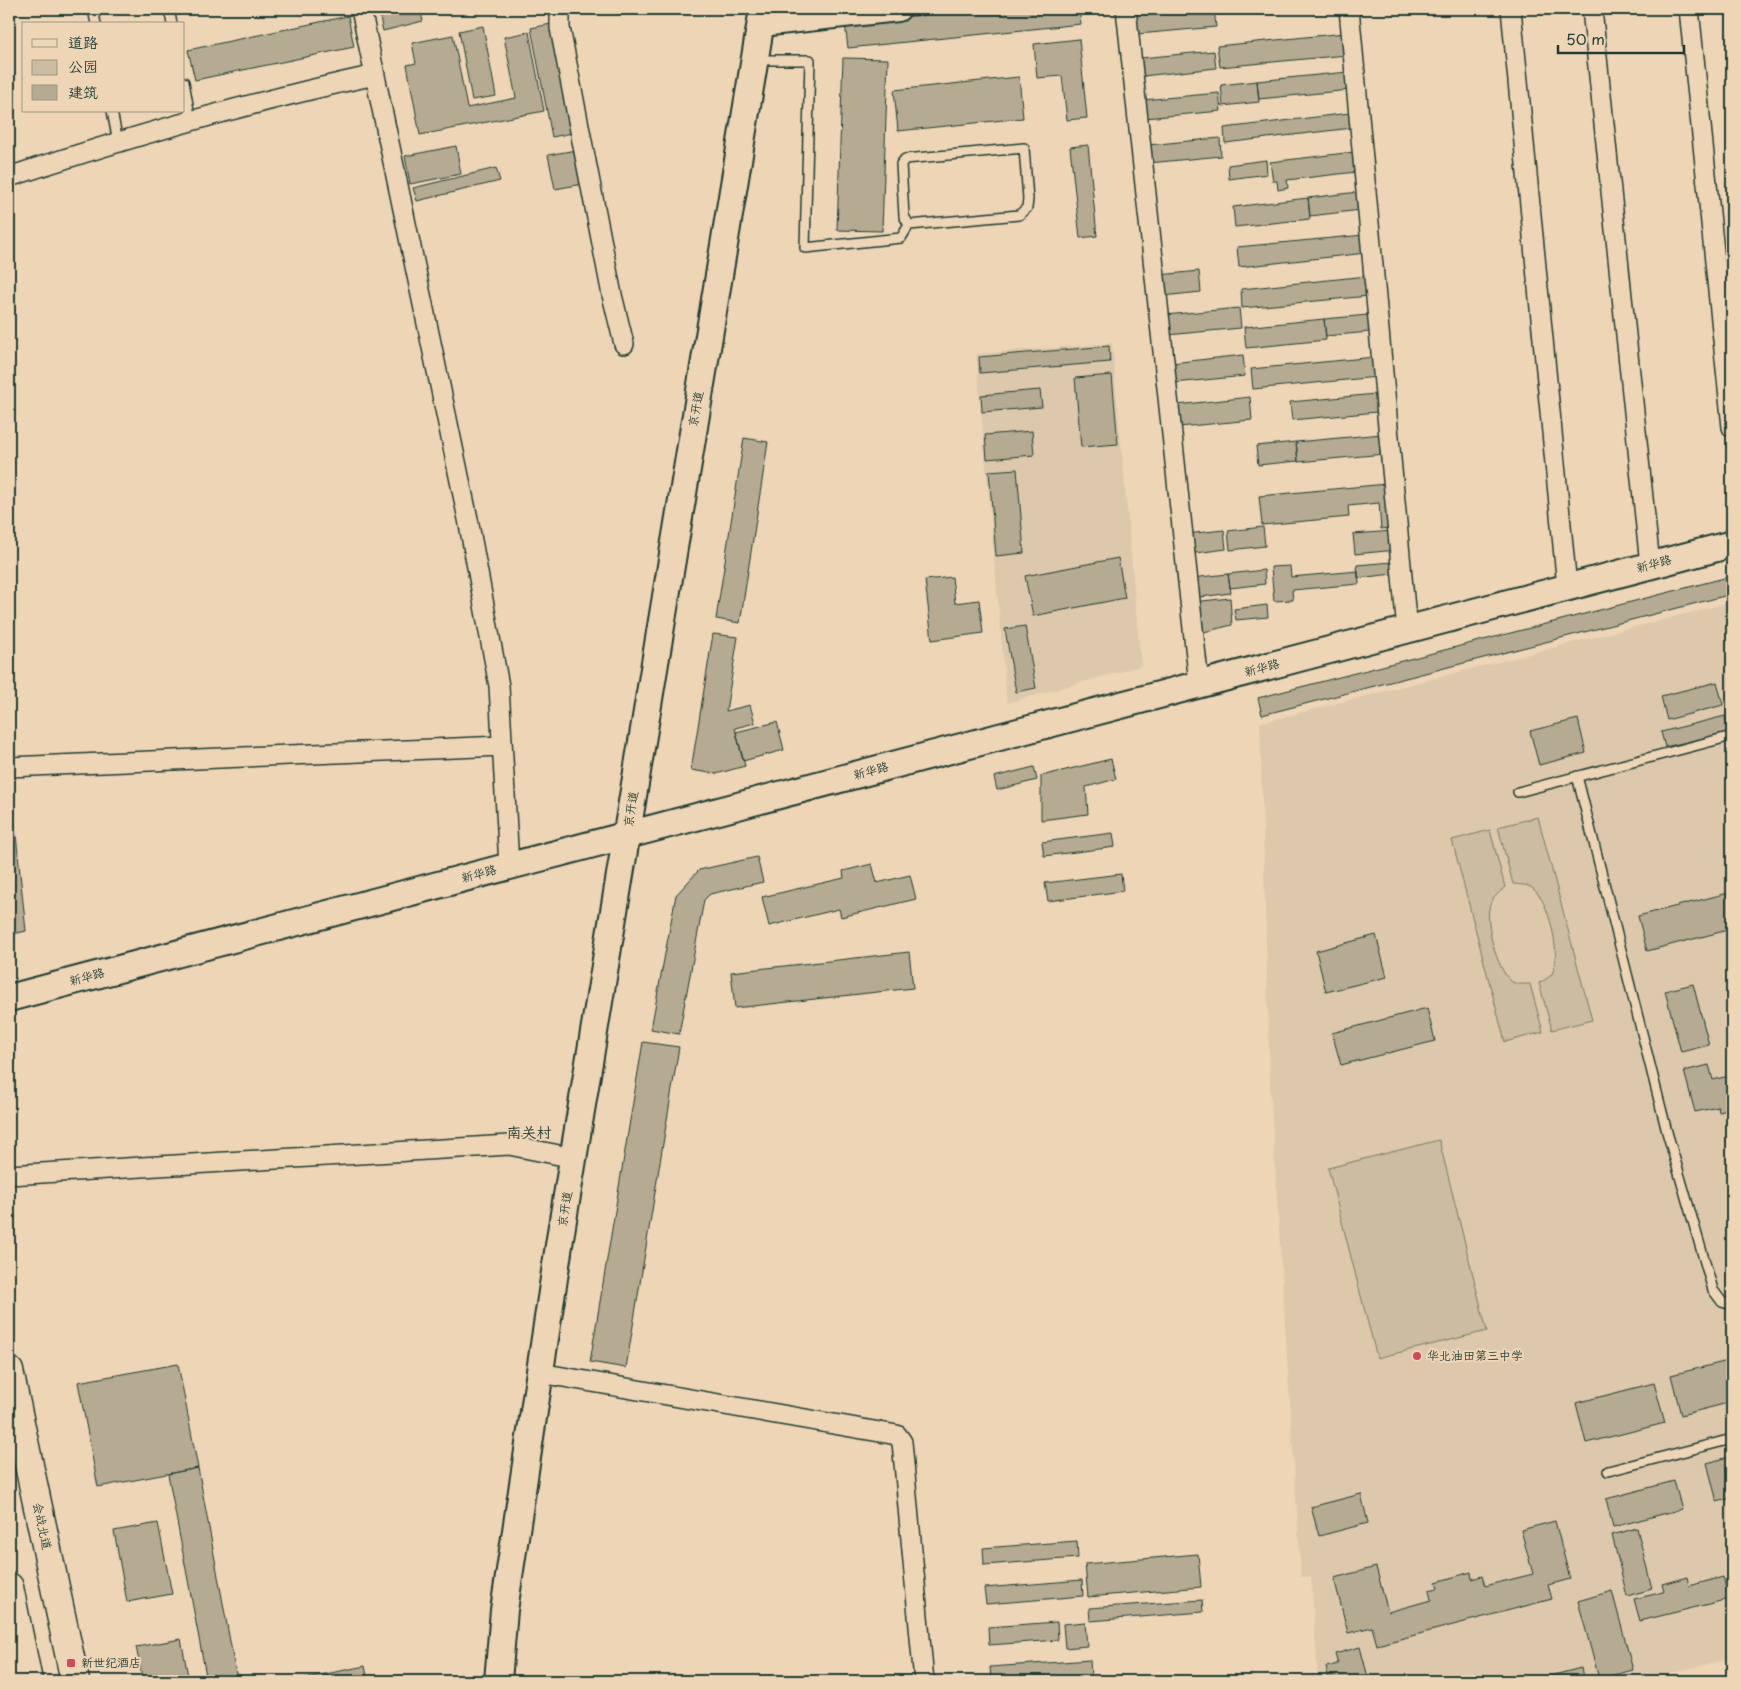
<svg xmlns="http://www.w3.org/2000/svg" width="1741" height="1690" font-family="'Playpen Sans','LXGW WenKai TC',sans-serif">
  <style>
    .built { fill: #ddc8ab }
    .green { fill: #ccbca1; stroke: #767c6a }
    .building { fill: #b4ab92; stroke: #1f3d34 }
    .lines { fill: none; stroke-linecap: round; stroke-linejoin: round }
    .service-casing { stroke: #1f3d34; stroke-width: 12 }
    .minor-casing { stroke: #1f3d34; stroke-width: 22 }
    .tertiary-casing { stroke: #1f3d34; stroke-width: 28 }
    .secondary-casing { stroke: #1f3d34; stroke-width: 30 }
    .primary-casing { stroke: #1f3d34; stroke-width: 31 }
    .service { stroke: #eed5b6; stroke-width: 9 }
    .minor { stroke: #eed5b6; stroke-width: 19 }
    .tertiary { stroke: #eed5b6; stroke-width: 24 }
    .secondary { stroke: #eed5b6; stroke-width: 26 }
    .primary { stroke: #eed5b6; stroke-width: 28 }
    .poi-dot { fill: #d1495b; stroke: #eed5b6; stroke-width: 2 }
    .labels { text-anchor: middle; stroke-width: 4; stroke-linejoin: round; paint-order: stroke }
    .street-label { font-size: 12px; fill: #1f3d34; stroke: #eed5b6 }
    .poi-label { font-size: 12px; fill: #1f3d34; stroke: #eed5b6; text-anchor: start }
    .quarter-label { font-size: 15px; fill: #1f3d34; stroke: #eed5b6 }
  </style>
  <rect width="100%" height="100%" fill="#eed5b6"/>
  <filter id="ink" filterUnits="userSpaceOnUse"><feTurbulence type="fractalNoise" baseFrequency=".02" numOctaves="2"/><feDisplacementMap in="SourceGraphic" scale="10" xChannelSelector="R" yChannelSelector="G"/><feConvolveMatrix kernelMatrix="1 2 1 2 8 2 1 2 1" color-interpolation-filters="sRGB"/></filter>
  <g filter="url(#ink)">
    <path class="built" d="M1112,343L1141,666L1007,703L976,354Z
      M1732,602V1658L1640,1681H1318L1311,1577H1301L1270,1087L1260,723Z"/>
    <path class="green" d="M1538,817L1592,1020L1552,1030L1539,983C1544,980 1549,978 1552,974C1562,956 1549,899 1532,888C1527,884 1519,885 1513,884L1498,827Z
      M1490,830L1505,887C1500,892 1492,898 1490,905C1484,921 1497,970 1511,981C1516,985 1524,984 1530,984L1543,1032L1505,1042L1452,840Z
      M1439,1140L1487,1331L1377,1358L1328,1168Z"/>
    <path class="building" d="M378,9H420L423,21L383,31Z
      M982,9H1079L1081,24L848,48L845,23Z
      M1176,9H1214L1216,27L1138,34L1136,13Z
      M348,16L354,47L195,80L188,50Z
      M556,23L577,132L552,137L531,28Z
      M483,26L496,96L472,100L459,31Z
      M529,32L544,111L420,135L407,65L416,63L412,43L453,35L467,108L516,98L504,37Z
      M1345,33L1347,55L1220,67L1217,46Z
      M1079,39L1087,118L1067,120L1062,76L1037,78L1034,44Z
      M1214,51L1216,68L1143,76L1141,58Z
      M843,58L888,59L882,231L837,230Z
      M1348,72L1350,90L1259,99L1257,81Z
      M1019,77L1023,118L898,131L894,90Z
      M1257,81L1259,102L1223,106L1221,85Z
      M1219,93L1221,111L1145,118L1143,100Z
      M1350,113L1352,128L1225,143L1224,128Z
      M1220,138L1221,156L1149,163L1148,145Z
      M1088,145L1097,236L1080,238L1070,147Z
      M456,146L461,174L410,184L405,156Z
      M576,150L583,184L555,189L548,155Z
      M1354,152L1356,172L1287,180L1288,188L1278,190L1277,181H1273L1270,162Z
      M1266,160L1267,174L1229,179L1228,165Z
      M496,168L500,181L417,201L413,188Z
      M1358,192L1361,210L1310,216L1308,198Z
      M1308,198L1310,219L1235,227L1233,207Z
      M1364,235L1366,253L1239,267L1237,247Z
      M1199,271L1201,292L1163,296L1160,275Z
      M1367,276L1369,296L1242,308L1241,289Z
      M1239,308L1241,328L1167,335L1165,315Z
      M1368,315L1369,332L1326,336L1324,319Z
      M1324,319L1326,340L1246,348L1244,327Z
      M1109,346L1110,362L980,373L979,357Z
      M1243,355L1245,376L1174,383L1172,363Z
      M1375,357L1377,377L1253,389L1251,369Z
      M1112,375L1118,444L1081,447L1075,378Z
      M1040,390L1042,407L982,412L981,395Z
      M1376,394L1377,412L1292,420L1290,402Z
      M1250,397L1252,420L1179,427L1177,405Z
      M1032,431L1034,455L987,459L985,435Z
      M1382,434L1384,454L1298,462L1296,442Z
      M744,438L768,442L740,623L716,619Z
      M1296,442L1298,461L1258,465L1256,446Z
      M1017,469L1024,553L996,556L989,471Z
      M1386,484L1390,528L1381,529L1379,503L1348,506L1349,517L1262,525L1259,496Z
      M1263,527L1265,546L1230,550L1228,531Z
      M1224,530L1226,549L1188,554L1186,534Z
      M1394,531L1396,550L1355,554L1353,534Z
      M1118,558L1125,598L1033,616L1025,576Z
      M1392,562L1393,574L1358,578L1357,565Z
      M1290,566L1291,577L1358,571L1359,584L1292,590L1293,600L1274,601L1271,567Z
      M1264,570L1265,584L1230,588L1228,574Z
      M1228,574L1231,593L1193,598L1191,578Z
      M1732,576V594L1262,715L1258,698Z
      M952,577L955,603L979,600L983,633L932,640L925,580Z
      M1230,598L1232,625L1196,634L1193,602Z
      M1267,605L1268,617L1236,620L1234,609Z
      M1025,626L1036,688L1016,692L1005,629Z
      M713,634L738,637L726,711L750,705L755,723L735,728L745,766L716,774L691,770Z
      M1717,682L1723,705L1667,720L1661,696Z
      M1725,716L1729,732L1665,747L1661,732Z
      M1578,719L1586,753L1539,765L1530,731Z
      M777,722L784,750L743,761L736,732Z
      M1111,759L1116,779L1086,787L1088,814L1041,820V776Z
      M1034,767L1037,780L997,790L994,777Z
      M9,786H11L26,931L9,935Z
      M1113,833L1115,847L1044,856L1042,842Z
      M757,857L763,882L710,894L704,900L679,1034L651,1029L676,895L699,870Z
      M872,864L877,883L910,875L916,899L841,917L839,909L769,926L762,897L844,878L843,871Z
      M1121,874L1123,891L1048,901L1045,883Z
      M1732,892V929L1647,951L1638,916Z
      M1376,935L1387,977L1326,992L1316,951Z
      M909,952L913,988L735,1008L731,972Z
      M1693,984L1709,1045L1681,1052L1665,991Z
      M1427,1008L1435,1041L1341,1065L1332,1033Z
      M643,1042L679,1047L626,1368L590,1362Z
      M1709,1065L1713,1080L1732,1075V1109L1719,1112L1718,1107L1695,1112L1684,1071Z
      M1732,1360V1402L1681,1415L1671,1375Z
      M178,1364L198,1468L98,1487L78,1382Z
      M1654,1383L1665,1423L1586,1443L1576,1403Z
      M1732,1456V1498L1717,1502L1707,1463Z
      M198,1468L237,1679L226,1681H207L168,1474Z
      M1674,1481L1682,1509L1613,1527L1606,1499Z
      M1361,1494L1368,1523L1319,1536L1311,1507Z
      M1555,1521L1570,1579L1548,1585L1552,1599L1377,1645L1372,1627L1348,1633L1334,1578L1376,1567L1388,1612L1431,1600L1429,1590L1438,1588L1436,1582L1471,1572L1472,1579L1482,1576L1485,1586L1533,1574L1521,1530Z
      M158,1523L172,1594L127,1602L114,1531Z
      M1637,1528L1652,1589L1627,1596L1612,1535Z
      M1077,1541L1078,1558L984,1565L983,1548Z
      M1198,1554L1201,1587L1088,1597L1085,1564Z
      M1687,1577L1689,1586L1723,1577L1729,1599L1640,1621L1634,1599L1664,1592L1662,1584Z
      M1082,1580L1083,1596L986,1604L984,1588Z
      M1612,1591L1633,1670L1599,1679L1578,1601Z
      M1202,1600L1203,1612L1090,1621L1089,1608Z
      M1057,1622L1058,1640L989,1645L988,1627Z
      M1085,1622L1087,1646L1065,1648L1063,1624Z
      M181,1639L189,1681H143L136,1647Z
      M1360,1647L1369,1681H1324L1329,1680L1326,1667L1338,1664L1335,1654Z
      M1090,1660L1091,1678L1042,1681H991L990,1667Z
      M365,1666L368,1681H291Z
      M1581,1668L1584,1681H1530Z"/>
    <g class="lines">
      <g class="service-casing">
        <path id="service" d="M93,9L96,24
          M169,9L172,24
          M757,60H810L805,248L901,238L909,225L1019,215L1027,208L1028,199L1024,148L905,159L901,164L904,216L909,225
          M184,82L191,121
          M112,111L118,142
          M1577,776L1667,1132L1713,1290L1722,1302L1732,1305
          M1518,792L1732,736
          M1608,1471L1732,1439"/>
      </g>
      <g class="minor-casing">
        <path id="minor" d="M361,9L468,519L499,686L509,866
          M560,9V28L612,295L624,344
          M1126,9L1199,684
          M1349,9L1407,630
          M1511,9L1567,587
          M1592,9L1650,565
          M1689,9L1732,427
          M9,177C129,137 251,102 375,75
          M9,767L502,746
          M9,1175L509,1145L574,1158
          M540,1373L897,1435L902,1442L924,1681"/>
      </g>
      <g class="tertiary-casing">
        <path id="tertiary" d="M761,24L898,9"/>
      </g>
      <g class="secondary-casing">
        <path id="secondary" d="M9,998L1732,544
          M498,1681L504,1610L561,1232L763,9"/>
      </g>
      <g class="primary-casing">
        <path id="primary" d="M9,1371L75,1681
          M9,1587L28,1681"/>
      </g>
      <use href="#service" class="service"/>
      <use href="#minor" class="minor"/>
      <use href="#tertiary" class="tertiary"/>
      <use href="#secondary" class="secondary"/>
      <use href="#primary" class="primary"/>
    </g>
  </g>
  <g class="poi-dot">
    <circle cx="1417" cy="1356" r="5"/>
    <rect x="66" y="1658" width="10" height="10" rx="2.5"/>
  </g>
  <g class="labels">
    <g class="street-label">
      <text transform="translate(696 409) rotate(-80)" y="4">京开道</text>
      <text transform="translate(1654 564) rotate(-15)" y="4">新华路</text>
      <text transform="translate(1262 668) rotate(-15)" y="4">新华路</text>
      <text transform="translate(871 771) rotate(-15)" y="4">新华路</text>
      <text transform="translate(631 809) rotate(-81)" y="4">京开道</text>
      <text transform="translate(479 874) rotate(-15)" y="4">新华路</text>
      <text transform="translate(87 977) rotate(-15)" y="4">新华路</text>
      <text transform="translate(565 1209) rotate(-81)" y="4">京开道</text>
      <text transform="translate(42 1526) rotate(78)" y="4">会战北道</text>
    </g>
    <g class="poi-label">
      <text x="1427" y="1360">华北油田第三中学</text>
      <text x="81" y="1667">新世纪酒店</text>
    </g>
    <g class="quarter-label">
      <text x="529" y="1138">南关村</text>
    </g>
  </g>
  <rect width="1741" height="1690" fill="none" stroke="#eed5b6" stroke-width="30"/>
  <rect x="15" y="15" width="1711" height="1660" fill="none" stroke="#1f3d34" stroke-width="2" filter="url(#ink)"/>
  <rect x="22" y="22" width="162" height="90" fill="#eed5b6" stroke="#9b9882"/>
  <rect x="32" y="39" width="25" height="8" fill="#eed5b6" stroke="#9b9882"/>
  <text x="68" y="48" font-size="15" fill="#1f3d34">道路</text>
  <rect x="32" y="60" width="25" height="15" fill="#ccbca1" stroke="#9b9882"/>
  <text x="68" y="72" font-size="15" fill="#1f3d34">公园</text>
  <rect x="32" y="85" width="25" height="15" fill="#b4ab92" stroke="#9b9882"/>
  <text x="68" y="98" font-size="15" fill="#1f3d34">建筑</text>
  <path d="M1558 45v8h126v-8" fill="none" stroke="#1f3d34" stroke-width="2.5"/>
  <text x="1566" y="45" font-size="15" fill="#1f3d34" stroke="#eed5b6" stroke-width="4" paint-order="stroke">50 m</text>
</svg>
